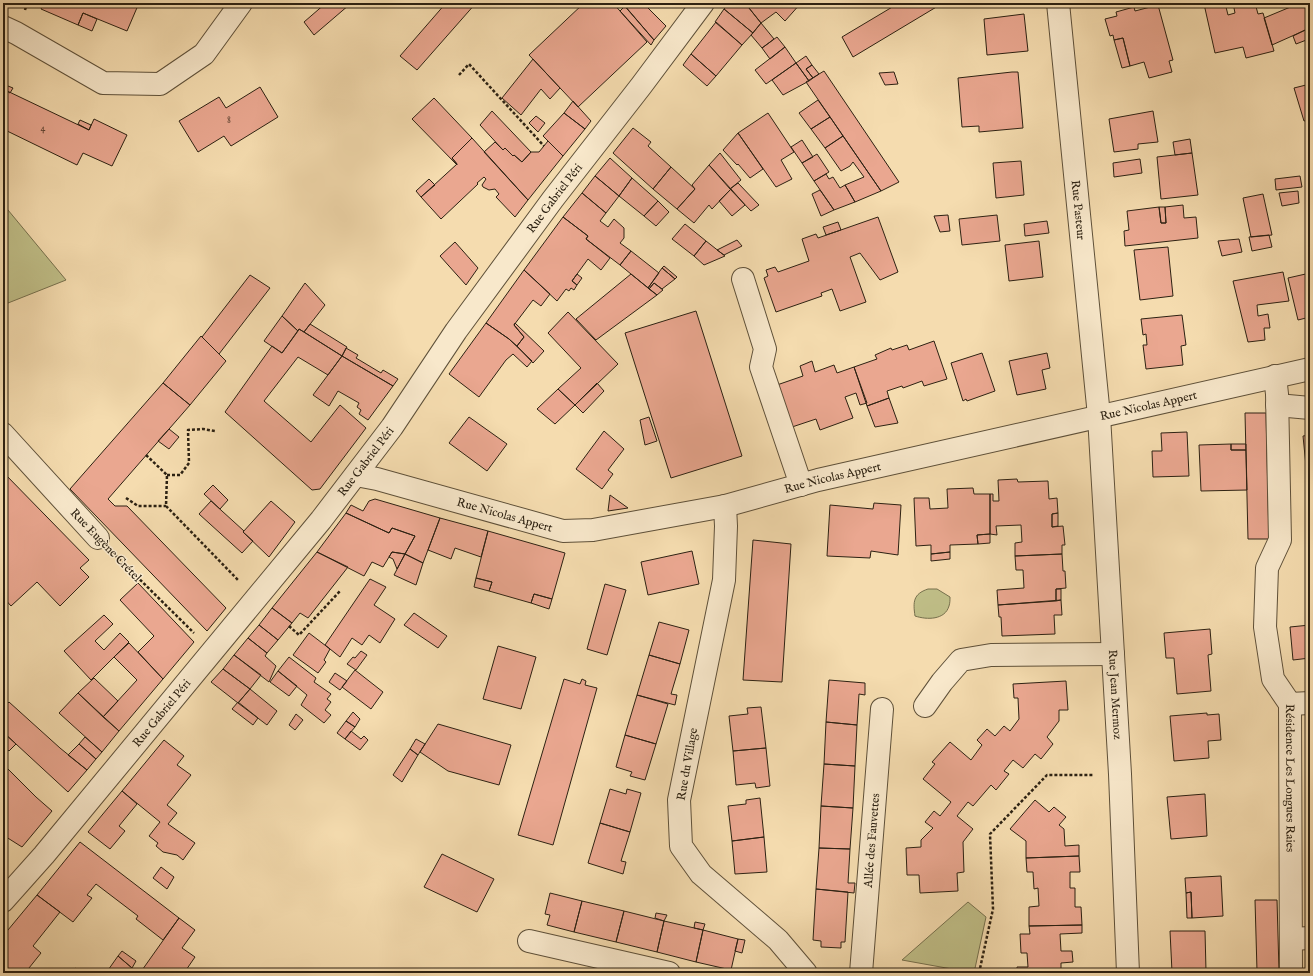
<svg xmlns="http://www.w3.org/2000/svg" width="1313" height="976" font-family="'IM FELL English',serif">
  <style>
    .green { fill: #c0bf88; stroke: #76704d }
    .building { fill: #eaa790; stroke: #2c2112 }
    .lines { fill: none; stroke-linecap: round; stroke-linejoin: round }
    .minor-casing { stroke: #5e5039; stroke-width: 24 }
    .path { stroke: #2c2112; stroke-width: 2.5; stroke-dasharray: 3 2; stroke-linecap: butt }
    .minor { stroke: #f8e8cb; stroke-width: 22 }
    .labels { text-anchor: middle; stroke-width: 3; stroke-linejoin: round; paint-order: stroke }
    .number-label { font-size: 10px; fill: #5c4232 }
    .street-label { font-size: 12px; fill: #2c2112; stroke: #f8e8cb }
  </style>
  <rect width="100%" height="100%" fill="#f5dcaf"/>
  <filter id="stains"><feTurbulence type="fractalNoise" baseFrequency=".005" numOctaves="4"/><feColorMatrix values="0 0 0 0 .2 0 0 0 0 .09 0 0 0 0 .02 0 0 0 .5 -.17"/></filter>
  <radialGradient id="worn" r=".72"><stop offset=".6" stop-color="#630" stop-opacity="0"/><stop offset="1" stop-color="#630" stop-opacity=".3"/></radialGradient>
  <path class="green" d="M3,204L66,280L3,305Z
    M928,589H937L950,597C950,600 950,603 949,606C945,620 927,620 915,616C913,602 913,594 928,589Z
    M968,902L986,917L974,973L902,960Z"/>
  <path class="building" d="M44,3H139L127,31L83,13L78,25L41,9Z
    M326,3H348L349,5L314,35L304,22Z
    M446,3H476L417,70L400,56Z
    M584,3H613L647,42L578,107L529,55Z
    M622,3H643L666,26L654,40Z
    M729,3H745L761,23L753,33L724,9Z
    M745,3H801L785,21L776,12L761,23Z
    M899,3H943L853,57L842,37Z
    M1208,3H1225L1228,15L1235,13L1233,3H1255L1258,14L1263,13L1274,51L1246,58L1243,47L1215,53L1204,4Z
    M1300,3H1310V28L1272,45L1264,18Z
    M1158,5L1173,60L1169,61L1172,72L1149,78L1144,62L1130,66L1123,38L1114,40L1113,35L1110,36L1105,19L1117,16L1116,12L1134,7L1135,11Z
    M625,6L654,40L651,45L620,11Z
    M724,9L753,33L742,45L715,22Z
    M83,13L97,19L92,31L78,25Z
    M1024,14L1028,51L987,55L984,19Z
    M716,22L742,45L716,76L691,54Z
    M761,23L774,39L762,48L751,35Z
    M1305,30L1309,39L1296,44L1293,36Z
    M777,37L785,47L770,59L762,48Z
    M1123,38L1130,66L1122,68L1114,40Z
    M785,47L796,63L766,84L755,70Z
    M691,54L716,76L707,86L683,65Z
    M806,56L812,65L806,69L813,78L809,81L796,63Z
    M533,59L560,88L550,99L541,89L521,115L502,98Z
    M796,63L809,81L783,95L772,80Z
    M812,65L819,74L813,78L806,69Z
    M824,71L899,182L881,191L806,82Z
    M894,72L898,84L885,85L879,73Z
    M1012,72H1018L1023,128L979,132V126L962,127L958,78Z
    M3,84L13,88L10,93L3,89Z
    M1310,84V120L1304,121L1294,88Z
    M260,87L278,117L231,146L224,136L198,152L179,121L219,97L226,108Z
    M3,89L89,130L94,119L127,135L112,166L83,153L77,165L3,129Z
    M434,98L472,138L452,158L457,164V165L412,119Z
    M818,100L830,117L811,129L799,113Z
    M573,101L591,121L585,129L564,113Z
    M492,111L531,152L522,162L514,155L513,156L505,148L503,150L480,125Z
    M1153,111L1158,142L1138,144V149L1114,152L1109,119Z
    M564,113L585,129L563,156L543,136Z
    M768,113L794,152L781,160L792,179L776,187L738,133Z
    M536,116L545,123L538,132L529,123Z
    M830,117L843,136L825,148L811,129Z
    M80,120L91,125L89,130L78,124Z
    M633,128L651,142L648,146L671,167L653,189L613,153Z
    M738,133L763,169L750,178L738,164L737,165L723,150Z
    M843,136L881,191L855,202L845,185L864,177L853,162L850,166L841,171L825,148Z
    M472,138L528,200L515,217L496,197L499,194L495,189L489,190L483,187L482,185L486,179L484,177L477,183L478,184L441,219L421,197L457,164L452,158Z
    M1190,139L1192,153L1175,155L1173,142Z
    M802,140L813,157L802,163L791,147Z
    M548,141L563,156L528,200L484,152L495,142L503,150L505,148L513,156L514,155L522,162L531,152H539Z
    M720,153L741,180L730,189L709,165Z
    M1192,153L1198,195L1161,199L1157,157Z
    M817,154L829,172L814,181L802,163Z
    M610,158L632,178L619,196L595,176Z
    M1140,159L1142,173L1114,177L1113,163Z
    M1021,161L1024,195L996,198L993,163Z
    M709,165L731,189L712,209L709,205L694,223L677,209L695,189L692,185Z
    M671,167L695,189L677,209L653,189Z
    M826,174L829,179L833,177L840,188L845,185L855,202L834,210L814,181Z
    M595,176L619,196L606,213L582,193Z
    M1300,176L1302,187L1276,190L1275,179Z
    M632,178L658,201L644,216L619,196Z
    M429,179L435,185L421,197L416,191Z
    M738,183L759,205L751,211L730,189Z
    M731,189L745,205L732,216L719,201Z
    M820,190L834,210L821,216L812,194Z
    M1298,191L1299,203L1282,206L1279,193Z
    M582,193L606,213L600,221L608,227L614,219L624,228V238L620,243L631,251L620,265L586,239L588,236L563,217Z
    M1263,194L1272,235L1251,237L1243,198Z
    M658,201L669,212L656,226L644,216Z
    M1183,205L1184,218L1196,217L1198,238L1125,246L1124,231L1129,230L1127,211L1159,207L1161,223H1166L1165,207Z
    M1159,207H1165L1166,223H1161Z
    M948,215L950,231L940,232L934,216Z
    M997,215L1000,241L962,245L959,219Z
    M563,217L588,236L586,239L610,258L601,270L588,259L572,281L577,285L574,290L571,288L569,291L566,289L557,301L524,270Z
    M878,217L898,272L880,280L860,253L850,257L866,302L840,311L832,289L821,293L822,296L776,312L764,278L768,276L766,270L775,267L778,272L809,261L802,239L816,234L818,238Z
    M1047,221L1049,233L1025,236L1024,224Z
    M838,222L841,230L826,235L823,227Z
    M685,224L706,241L694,256L672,239Z
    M1269,235L1272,247L1252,251L1249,237Z
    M1239,239L1242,252L1222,256L1218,241Z
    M737,240L742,246L724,255L717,250Z
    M706,241L725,256L704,265L694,256Z
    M1039,241L1043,277L1009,281L1005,245Z
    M455,242L478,268L466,285L440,256Z
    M1168,247L1173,296L1140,300L1134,250Z
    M631,251L659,273L648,288L620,265Z
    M664,266L677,277L675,279L662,268Z
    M662,268L675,279L662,289L654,283L649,289L648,288Z
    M524,270L550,294L541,306L533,300L514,325L524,337L517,346L509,339L486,323Z
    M1283,272L1289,301L1257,305L1258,316L1268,314L1270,328H1264L1265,340L1248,342L1233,281Z
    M1310,273V317L1298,320L1288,278Z
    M577,274L582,278L577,285L572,281Z
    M631,274L657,295L596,340L576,319Z
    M250,275L270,288L219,354L202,337Z
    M305,283L325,305L304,332L299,329L298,331L282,316Z
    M654,283L663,290L657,295L649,289Z
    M696,311L742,456L671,478L625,333Z
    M568,312L618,364L575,405L558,389L581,368L548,333Z
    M1182,315L1186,345L1181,346L1183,365L1146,369L1143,345H1147L1146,334L1143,335L1141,319Z
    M282,316L298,331L282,353L264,341Z
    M486,323L509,339L532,361L527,367L513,354L506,360L479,397L449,374Z
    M515,323L544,351L533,363L517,346L524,337L514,325Z
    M310,324L347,347L342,356L304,332Z
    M299,329L342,356L328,375L298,357L264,401L311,442L340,405L366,428L320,489L312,490L225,412L272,346L282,353Z
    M201,336L226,361L190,405L163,383Z
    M934,341L947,379L924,386L922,381L903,388L902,386L887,391L889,398L867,406L854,367L877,359L875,355L891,348L892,350L907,345L909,350Z
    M346,348L358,355L356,358L381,373L383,370L398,379L393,386L342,356Z
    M982,353L995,391L967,401L966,399L963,401L951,363Z
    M1047,353L1050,368L1042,370L1046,389L1017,395L1009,361Z
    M342,356L393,386L368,420L359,414L361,410L357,407L359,403L338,391L329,406L313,395Z
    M812,361L815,372L834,365L837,373L854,367L867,403L860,405L856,393L845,397L853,418L820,430L816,419L789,428L774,386L803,376L800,366Z
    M163,383L190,405L108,499L115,506H127L226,608L207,631L70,489Z
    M597,383L604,391L583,413L575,405Z
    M558,389L575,405L555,424L537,409Z
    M889,398L898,423L875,427L867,406Z
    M1245,413H1266L1269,539H1248Z
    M469,417L507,444L487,471L449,443Z
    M649,417L657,441L645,445L640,420Z
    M169,429L179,437L169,449L158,441Z
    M604,431L624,449L608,470L613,474L602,489L576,469Z
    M1187,432L1189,476L1153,477L1152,451H1162L1161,433Z
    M1310,435V476H1307L1303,436Z
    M1231,444V450H1246L1247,490L1201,491L1199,445Z
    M1231,444H1246V450H1231Z
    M3,472L89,560L80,568L89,577L60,606L37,582L11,606L3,597Z
    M1017,479L1018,482L1048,481L1049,499L1057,498L1058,513L1052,514V527L1063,526L1065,545H1062V554L1015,556V543L1022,542L1021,525L996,526L997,535L990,534V494H993V501H999L998,480Z
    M213,485L228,500L220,509L204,494Z
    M973,488L974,494H990V534L977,535L978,544L950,545V552L931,554V545L916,546L914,498H929L930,509L948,508L947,489Z
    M610,495L628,508L608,511Z
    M375,499L440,518L423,563L405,554L415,536L392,528L389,533L346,513L351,505L363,511L369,501Z
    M211,501L244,531L243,532L253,541L242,553L199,514Z
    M271,501L295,522L269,557L243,532Z
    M874,503L901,505L898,555L871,551L870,558L827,556L830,505L873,509Z
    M346,513L389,533L392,528L415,536L405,554L392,552L383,567L372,562L364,576L317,552Z
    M1058,513V526L1052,527V514Z
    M440,518L488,531L481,557L455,548L451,559L428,550Z
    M488,531L565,553L552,599L534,594L531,603L489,591L492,582L476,578Z
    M990,534V543L978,544L977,535Z
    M753,540L791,544L782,682L743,680Z
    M692,551L699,584L648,595L641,562Z
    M317,552L348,567L308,618L300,613L292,623L272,608Z
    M392,552L405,554L397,569L393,559L389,557Z
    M950,552V559L931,561V554Z
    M405,554L423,563L416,585L394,575Z
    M1062,554L1063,571H1065L1066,588L1056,589V601L998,605L997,590L1024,588L1023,570H1016L1015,556Z
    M476,578L492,582L489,591L474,587Z
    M370,579L386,587L374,605L395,619L380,643L369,635L362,645L352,638L340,657L325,645Z
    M138,583L194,642L163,679L138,652L154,636L120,600Z
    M605,584L626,590L607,655L587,649Z
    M1056,589H1061V600L1056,601Z
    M534,594L552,599L549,609L531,603Z
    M1061,600L1062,615H1054L1055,634L1002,636L1001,617H999L998,605Z
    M272,608L292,623L278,640L259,625Z
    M414,613L447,636L438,648L404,625Z
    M104,615L113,624L95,641L104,650L120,633L129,642L91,680L64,651Z
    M659,622L689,630L680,664L649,655Z
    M259,625L278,640L267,653L248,638Z
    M1310,625V658L1293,660L1290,627Z
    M1210,629L1212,654L1208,655L1211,691L1177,694L1174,658H1166L1164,633Z
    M309,633L330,649L324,660L326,662L318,673L293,655Z
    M248,638L267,653L265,656L276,666L269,682L234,655Z
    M129,643L163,679L119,731L103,717L137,680L114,657Z
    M498,646L536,657L521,709L483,699Z
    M361,651L367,655L356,670L347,664L353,657L355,658Z
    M234,655L261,675L250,689L223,669Z
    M649,655L680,664L671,694L677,695L675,705L637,695Z
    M289,657L316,678L314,682L331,694L327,699L331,702L325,710L331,715L324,723L301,705L307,695L278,671Z
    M223,669L250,689L238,703L211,682Z
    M355,670L383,692L371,709L342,687Z
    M278,671L297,686L289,696L270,682Z
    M335,673L347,681L340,690L329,682Z
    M94,678L118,701L103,717L78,693Z
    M564,679L580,684L582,679L586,681L585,685L597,688L553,845L518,835Z
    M829,680L865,683V695L859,694L857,725L826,722Z
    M1066,681L1068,710H1059V721L1047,737L1053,744L1041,759L1035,754L1023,768L1013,760L1004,771L1009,774L996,790L991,785L973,806L968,802L957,816L973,829L963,842L964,872L957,873L958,891L920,893L919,875H907L906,848L921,847V840L933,828L925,822L934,811L940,816L951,802L923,779L935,764L932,762L950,742L971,760L982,745L977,740L987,729L995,736L1004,726L1010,731L1019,719L1018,698H1014L1013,684Z
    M250,689L277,711L267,725L238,703Z
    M78,693L119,731L102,752L59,713Z
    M637,695L668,704L656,744L625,735Z
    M9,702L60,748L87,770L68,792L3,732V708Z
    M238,702L258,718L253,725L232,709Z
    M761,707L766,748L733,751L729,716L748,714L747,708Z
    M353,712L360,719L355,727L346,721Z
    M1207,713V715L1219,714L1221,740L1208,741L1209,758L1174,761L1170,716Z
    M296,714L303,720L295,730L289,725Z
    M346,721L355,727L345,739L337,733Z
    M826,722L857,725L855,766L824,764Z
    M438,724L511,745L499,785L448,771L420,752Z
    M351,731L361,739L364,736L368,740L360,750L345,739Z
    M3,732L16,744L9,751L3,746Z
    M625,735L656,744L645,780L630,776L632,772L616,767Z
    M85,737L102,752L96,759L79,744Z
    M416,739L425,744L418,755L410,749Z
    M164,740L184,756L177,765L191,775L167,805L177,813L168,824L195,843L183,860L177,855L163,852L156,846L158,843L149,836L160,822L122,791Z
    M79,744L96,759L87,770L68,755Z
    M766,748L770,786L756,788L755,783L736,785L733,751Z
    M410,749L418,755L402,782L393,775Z
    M3,764L36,797L52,811L22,847L3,835Z
    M824,764L855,766L853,808L821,806Z
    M610,789L626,794L627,789L641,793L630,832L600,823Z
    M122,791L137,804L119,826L125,831L110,849L88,832Z
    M1205,794L1207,836L1171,839L1167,797Z
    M760,798L764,837L732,841L728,806L746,804V800Z
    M1035,800L1049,812L1054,807L1066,817L1059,825L1064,829L1065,846L1079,845V856L1026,858V841L1010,829Z
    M821,806L853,808L850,849L819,848Z
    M600,823L630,832L621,861L626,862L623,874L588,863Z
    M764,837L767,872L735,874L732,841Z
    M80,842L179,918L163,940L136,919L138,916L96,884L87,895L92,898L73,922L37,895Z
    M819,848L850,849L848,883H855L854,893L816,889Z
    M442,854L494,879L477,912L424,887Z
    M1079,856L1080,872H1070V888H1075V907H1081L1082,925L1029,926V907L1039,906L1038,888L1034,889L1033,872H1027L1026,858Z
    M161,867L174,877L167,889L153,878Z
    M1221,876L1223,916L1192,918L1191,892L1186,893L1185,878Z
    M816,889L848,892L845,942H841V948L821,947V941L813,940Z
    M1191,892L1192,918H1187L1186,893Z
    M550,893L582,901L574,932L547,925L550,915L545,914Z
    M37,895L60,912L33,946L41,953L25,973H20L15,970L13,973H3V936Z
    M1255,900H1277L1279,971H1257Z
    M582,901L624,911L616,942L574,932Z
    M624,911L664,921L657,952L616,942Z
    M656,913L667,915L664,921L655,918Z
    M179,918L195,930L182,948L195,957L184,973H140Z
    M664,921L703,930L696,962L657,952Z
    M695,922L705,924L703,930L694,928Z
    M1082,925V933L1060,934L1061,951H1072L1073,962L1061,963V973H1017V967H1028L1027,953H1021L1020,934H1030L1029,926Z
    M703,930L738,939L731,970L696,962Z
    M1170,931H1205L1206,971L1172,972Z
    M738,939L745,940L742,953L735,951Z
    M122,951L136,961L132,968L118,956Z
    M118,956L132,968L140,973H106Z
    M75,968L82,973H71Z
    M1257,971H1279V973H1257Z"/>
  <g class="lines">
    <g class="minor-casing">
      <g id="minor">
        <path id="s1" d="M1058,3L1099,416L1120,774L1128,973"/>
        <path d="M3,27L16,33L103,83L160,84L204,54L241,3"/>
        <path d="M743,279L765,349L761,367L801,485"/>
        <path id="s2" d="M1275,376L1277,394L1280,540L1267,568L1265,627L1273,679L1290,704L1291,973"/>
        <path d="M1277,405L1310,408"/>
        <path d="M3,434L98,538"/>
        <path id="s3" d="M356,475L377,479L563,531L593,530L725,506L818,480L1310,369"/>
        <path d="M725,506L726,526L724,580L679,800L681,846L701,874L778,940L806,973"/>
        <path d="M1290,704L1310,703"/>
        <path d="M925,706L942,682L961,660L991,655L1113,654"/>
        <path id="s4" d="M3,901L44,855L321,520L392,427L456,331L553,199L641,86L703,3"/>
        <path d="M1291,939L1310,938"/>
        <path d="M529,941L669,973"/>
        <path id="s5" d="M861,973L882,709"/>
      </g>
    </g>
    <path class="path" d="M25,10L27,3
      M459,75L469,64L544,146
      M146,455L167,475L166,506L238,580
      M167,475H180L189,463L188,430L203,429L215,431
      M126,498L138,506H166
      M115,555L194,633
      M289,626L299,635L341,590
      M979,973L993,909L990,834L1047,775H1094"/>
    <use href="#minor" class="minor"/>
  </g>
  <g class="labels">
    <g class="number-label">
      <text x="229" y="123">8</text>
      <text x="43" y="131">4</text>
    </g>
    <g class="street-label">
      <text dy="4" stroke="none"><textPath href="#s4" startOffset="894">Rue Gabriel Péri</textPath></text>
      <text dy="4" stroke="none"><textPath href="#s1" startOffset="208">Rue Pasteur</textPath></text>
      <text dy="4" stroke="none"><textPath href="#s3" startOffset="814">Rue Nicolas Appert</textPath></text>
      <text dy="4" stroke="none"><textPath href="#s4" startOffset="570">Rue Gabriel Péri</textPath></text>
      <text dy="4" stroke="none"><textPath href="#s3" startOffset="490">Rue Nicolas Appert</textPath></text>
      <text dy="4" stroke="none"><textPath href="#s3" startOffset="154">Rue Nicolas Appert</textPath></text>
      <text transform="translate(106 545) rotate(46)" y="4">Rue Eugène Crétel</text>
      <text dy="4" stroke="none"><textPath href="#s1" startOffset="694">Rue Jean Mermoz</textPath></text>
      <text dy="4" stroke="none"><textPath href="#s4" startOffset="246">Rue Gabriel Péri</textPath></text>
      <text transform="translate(687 764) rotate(-80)" y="4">Rue du Village</text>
      <text dy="4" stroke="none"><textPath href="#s2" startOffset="411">Résidence Les Longues Raies</textPath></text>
      <text dy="4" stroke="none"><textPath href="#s5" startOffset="133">Allée des Fauvettes</textPath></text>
    </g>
  </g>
  <rect width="1313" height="976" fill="none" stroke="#f5dcaf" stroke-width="16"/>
  <rect x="4" y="4" width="1305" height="968" fill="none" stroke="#2c2112" stroke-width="2"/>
  <rect x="8" y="8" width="1297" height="960" fill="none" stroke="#2c2112"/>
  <rect width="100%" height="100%" filter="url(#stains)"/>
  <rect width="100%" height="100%" fill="url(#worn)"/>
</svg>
